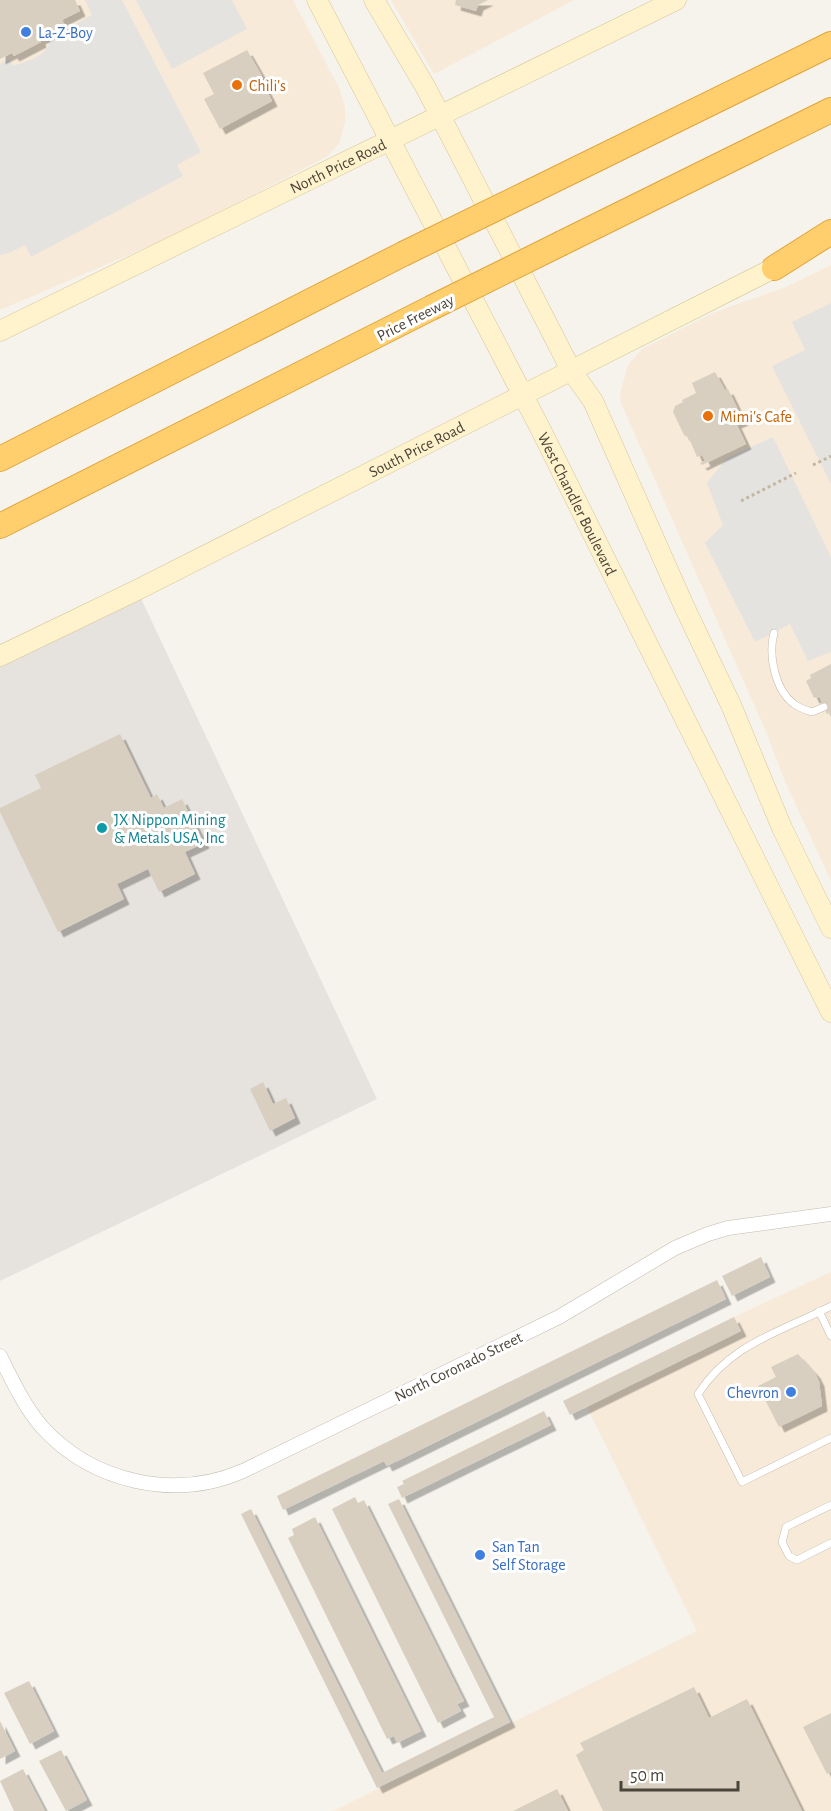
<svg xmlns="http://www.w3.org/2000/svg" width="831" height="1811" font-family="'Alegreya Sans',sans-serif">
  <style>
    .commercial { fill: #f7ead8 }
    .industrial { fill: #e6e2dd }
    .parking { fill: #e5e3e0 }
    .building { fill: #d8cfc1; filter: url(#shadow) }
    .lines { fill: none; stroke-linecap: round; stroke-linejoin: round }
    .service-casing { stroke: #c2bbae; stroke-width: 8 }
    .minor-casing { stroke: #c2bbae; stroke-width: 15 }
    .secondary-casing { stroke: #d6c79b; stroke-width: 21 }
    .motorway-casing { stroke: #e0a43c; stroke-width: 26 }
    .path { stroke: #c4b79f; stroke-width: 3; stroke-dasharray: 3 3; stroke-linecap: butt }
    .service { stroke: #fff; stroke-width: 7 }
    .minor { stroke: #fff; stroke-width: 14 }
    .secondary { stroke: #fff3cd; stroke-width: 20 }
    .motorway { stroke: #ffcf6e; stroke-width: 24 }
    .motorway-bridge-casing { stroke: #e0a43c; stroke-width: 26; stroke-linecap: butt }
    .motorway-bridge { stroke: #ffcf6e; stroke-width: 24 }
    .shop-dot { fill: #3f7fe0; stroke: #fff; stroke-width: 2 }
    .food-dot { fill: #e8710a; stroke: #fff; stroke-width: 2 }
    .culture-dot { fill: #0f9aa8; stroke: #fff; stroke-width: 2 }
    .labels { text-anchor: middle; stroke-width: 6; stroke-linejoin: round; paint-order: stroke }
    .shop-label { font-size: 16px; fill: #366cbe; stroke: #fff; text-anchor: start }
    .food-label { font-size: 16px; fill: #c56008; stroke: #fff; text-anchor: start }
    .street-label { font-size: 16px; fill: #4b4439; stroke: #fff }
    .culture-label { font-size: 16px; fill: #0d838f; stroke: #fff; text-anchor: start }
  </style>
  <defs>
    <filter id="shadow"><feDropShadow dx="5.5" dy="5.5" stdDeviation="0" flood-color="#0004"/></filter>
  </defs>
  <rect width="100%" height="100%" fill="#f6f3ec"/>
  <path class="commercial" d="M0,0H293L340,90L345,108V122L339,144L326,157L168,238L0,310Z
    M391,0H574L434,74Z
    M831,265V881L784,779L767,734L621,403L620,394L628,365L642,349L715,312L786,287Z
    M831,1272V1811H333L697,1631L587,1407L734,1317Z"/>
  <path class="industrial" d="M137,590L377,1099L0,1281V656Z"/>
  <path class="parking" d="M85,0H122L201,152L177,165L183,176L31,257L25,245L9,253L0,255V64L9,59L13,66L33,59L43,53L49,46L46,40L92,15Z
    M136,0H232L247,29L172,69Z
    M831,303V484L772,366L805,350L792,322Z
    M773,437L831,557V652L808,661L790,624L755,642L705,543L723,525L707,483L727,458Z"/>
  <path class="building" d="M0,0H75L80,11L62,20L65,25L40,39L41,42L14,56L12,53L0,59Z
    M456,0H488L478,5L476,11L455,5Z
    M247,50L262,76L260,77L272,101L220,129L204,99L214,94L203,73Z
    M715,372L725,390L728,389L743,420L736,423L746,444L702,465L700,463L705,461L702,455L697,457L689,438L684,435L673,412L675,406L683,402L682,400L696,393L692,383Z
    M831,664V713L827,714L820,698L817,697L814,698L806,681L811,678L810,675Z
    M120,734L151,798L157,794L164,808L182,799L204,843L185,852L195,874L159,892L148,869L117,884L124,899L58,932L0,812V808L41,788L35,775Z
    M263,1082L273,1104L286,1098L295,1118L270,1131L250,1089Z
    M761,1257L770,1277L732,1296L722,1276Z
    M717,1280L726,1299L387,1466L384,1461L283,1510L277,1496Z
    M734,1317L741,1331L570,1415L563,1401Z
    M798,1354L815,1373L819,1381L822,1406L779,1427L758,1386L776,1377L771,1367Z
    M544,1411L551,1425L402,1498L397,1487L404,1484L402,1481Z
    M355,1497L358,1503L364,1500L464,1701L457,1704L461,1711L438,1723L332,1509Z
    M399,1499L510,1722L377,1788L241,1514L251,1509L382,1773L494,1717L388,1504Z
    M315,1517L421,1731L397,1743L394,1736L387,1739L288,1538L294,1535L292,1529Z
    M29,1681L54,1731L30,1744L4,1693Z
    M694,1687L709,1718L747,1699L802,1811H603L576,1755L584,1750L580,1743Z
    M831,1713V1772L827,1774L803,1727Z
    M0,1721L15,1751L0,1759Z
    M61,1750L87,1800L66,1811L39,1761Z
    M23,1769L45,1811H14L0,1781Z
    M557,1789L568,1811H513Z"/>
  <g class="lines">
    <g class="service-casing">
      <path id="service" d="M774,633C768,655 775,690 794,704C799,708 806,710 812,712L824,707
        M831,1306C781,1332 731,1343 698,1394L742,1482L831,1438
        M819,1311L831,1336
        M831,1505L786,1527L782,1542L789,1556L797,1560L831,1543"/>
    </g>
    <g class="minor-casing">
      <path id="minor" d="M0,1356C12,1380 24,1406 42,1427C92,1482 174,1501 243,1471L559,1317L675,1248L708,1234L728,1228L831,1214"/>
    </g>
    <g class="secondary-casing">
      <g id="secondary">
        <path id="s1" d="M317,0L540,428L831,1012"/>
        <path d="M374,0L426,88L571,370L593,401L684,606L731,705L782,828L831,928"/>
        <path id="s2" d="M0,331L676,0"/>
        <path id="s3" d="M0,656L137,590L786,262"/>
      </g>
    </g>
    <g class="motorway-casing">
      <path id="motorway" d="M534,190L831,44
        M562,243L831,110
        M774,268L831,232
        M0,459L403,254
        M0,526L431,308"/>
    </g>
    <path class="path" d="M813,465L831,456
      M741,501L796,473"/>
    <use href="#service" class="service"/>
    <use href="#minor" class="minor"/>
    <use href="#secondary" class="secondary"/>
    <use href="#motorway" class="motorway"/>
    <g class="motorway-bridge-casing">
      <path id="motorway-bridge" d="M403,254L534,190
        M431,308L562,243"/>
    </g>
    <use href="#motorway-bridge" class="motorway-bridge"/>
  </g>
  <g class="shop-dot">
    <circle cx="26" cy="32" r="6"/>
    <circle cx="791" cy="1392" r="6"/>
    <circle cx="480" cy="1555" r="6"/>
  </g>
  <g class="food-dot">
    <circle cx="237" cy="85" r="6"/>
    <circle cx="708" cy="416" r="6"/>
  </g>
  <circle class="culture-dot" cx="102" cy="828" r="6"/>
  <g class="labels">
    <g class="shop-label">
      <text x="38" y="38">La-Z-Boy</text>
      <text x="779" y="1398" text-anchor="end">Chevron</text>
      <text x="492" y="1552">San Tan<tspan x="492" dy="18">Self Storage</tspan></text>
    </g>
    <g class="food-label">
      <text x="249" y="91">Chili's</text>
      <text x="720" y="422">Mimi's Cafe</text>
    </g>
    <g class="street-label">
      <text dy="6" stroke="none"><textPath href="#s2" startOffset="376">North Price Road</textPath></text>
      <text transform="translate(415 317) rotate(-27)" y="6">Price Freeway</text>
      <text dy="6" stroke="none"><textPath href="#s3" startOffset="465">South Price Road</textPath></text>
      <text dy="6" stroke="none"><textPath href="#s1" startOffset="567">West Chandler Boulevard</textPath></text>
      <text transform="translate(458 1366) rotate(-26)" y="6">North Coronado Street</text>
    </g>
    <g class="culture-label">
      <text x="114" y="825">JX Nippon Mining<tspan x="114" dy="18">&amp; Metals USA, Inc</tspan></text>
    </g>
  </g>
  <path d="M621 1781v9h117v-9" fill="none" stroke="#4b4439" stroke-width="3"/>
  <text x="630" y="1781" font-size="18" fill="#4b4439" stroke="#ffffff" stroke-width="4.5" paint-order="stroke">50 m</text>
</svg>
